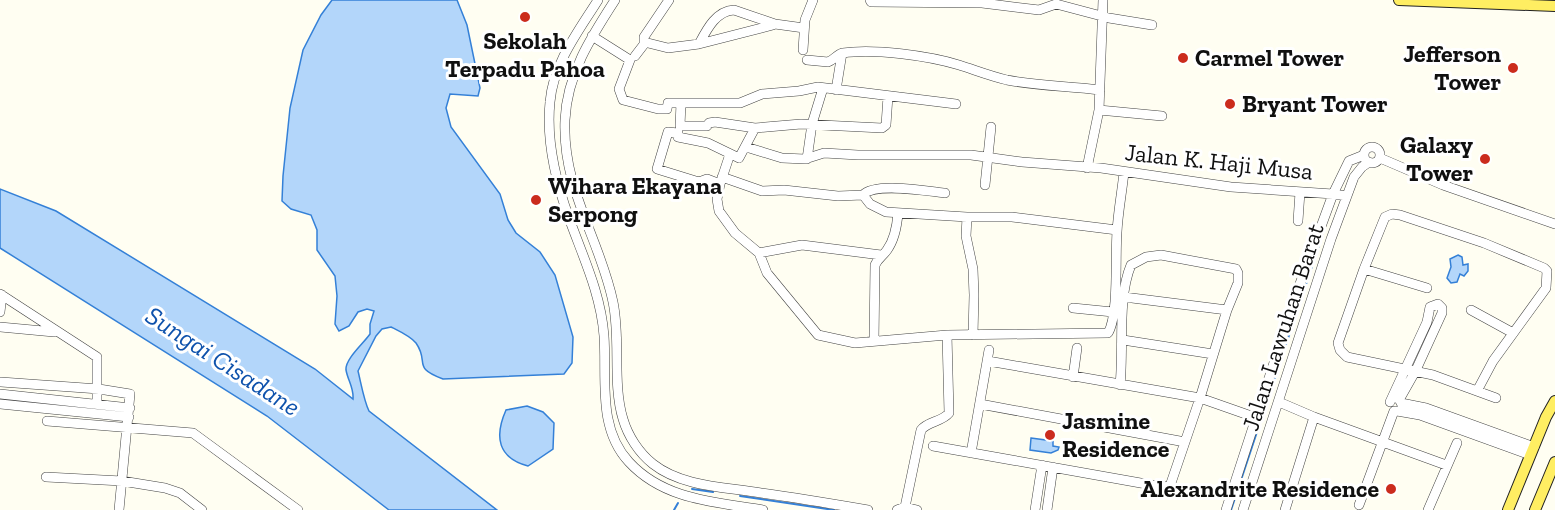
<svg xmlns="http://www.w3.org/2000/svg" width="1555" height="510" font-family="'Zilla Slab',serif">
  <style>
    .water { fill: #b3d6fa; stroke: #3480d7; stroke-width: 1.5 }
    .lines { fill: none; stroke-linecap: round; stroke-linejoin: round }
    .stream { stroke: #3480d7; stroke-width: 2 }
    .minor-casing { stroke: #434343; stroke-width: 10 }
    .major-casing { stroke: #212121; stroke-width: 12 }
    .minor { stroke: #fff; stroke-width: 9 }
    .major { stroke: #ffee62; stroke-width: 10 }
    .poi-dot { fill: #cb2c1d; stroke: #fff; stroke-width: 2 }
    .labels { text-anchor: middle; stroke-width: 6; stroke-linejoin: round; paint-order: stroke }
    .poi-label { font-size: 24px; font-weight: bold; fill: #101010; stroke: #fff; text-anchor: start }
    .street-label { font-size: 24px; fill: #101010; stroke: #fff }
    .water-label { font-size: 26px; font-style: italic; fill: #0e52ac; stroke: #fff }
  </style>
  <rect width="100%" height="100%" fill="#fffef2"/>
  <path class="water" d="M332,0H457L467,25L480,88L478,96L450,94L446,108L451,127L500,194L508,220L516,233L540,252L555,275L573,337L572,363L564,374L443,379C411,367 430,363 416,343C410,336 399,331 391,327L382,329L376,336L358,371C361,383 364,401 369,411L497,510H389L267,416L0,248V189L56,211L315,369L353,399C354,388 348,381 346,370C345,359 363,344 370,334V324L374,311L367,309L358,312L349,326L339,331L335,324L337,296L335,276L317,250V230L311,215L291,209L282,201L283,176L290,108L303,50L321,15Z
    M1458,255L1462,257L1463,265L1468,264V271L1464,276L1460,274L1457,282L1451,283L1447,278L1451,267L1450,259Z
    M527,406L543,412L554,423L553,449L528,466C498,458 494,437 506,410Z
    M1031,438L1053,441V446L1059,447L1058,450L1051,453L1030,450Z"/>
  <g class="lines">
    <path class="stream" d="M692,489L713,492
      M740,496L834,510
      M674,510L678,503
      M1231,510L1320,242"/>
    <g class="minor-casing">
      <path id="minor" d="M598,0C578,32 553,64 550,102C546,141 556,182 569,218C583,257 601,294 604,336C607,378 597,428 629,462C664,500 715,502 763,510
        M615,0C591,37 567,74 565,120C562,189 600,239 613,302C621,340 612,383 623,419C628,436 639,453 653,464C682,487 726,487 761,493C797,498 833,504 868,510
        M669,0L644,37V42L668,48L699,44C707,29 716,11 734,10L775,24L804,28
        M870,0L871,2L982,3L1039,10L1056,4L1109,18L1152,25
        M592,36L630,60L619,89L623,100L658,109H667L668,103H681L680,126H707L709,123L715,122L755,128L801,124L882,128L886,125L888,96
        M699,44L773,25
        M803,50L805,20L813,0
        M635,56L645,43
        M807,60L828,62C834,60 837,54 843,53C873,48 930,56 959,65C975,70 990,76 1007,80C1037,86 1069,86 1100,90
        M836,90L842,53
        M681,103H740L762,94L799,91L818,87L956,104
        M1099,110L1162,116
        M746,147L782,158L805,159L824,153L858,155H971L1022,162L1101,168L1231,187L1333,194L1347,196
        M1364 155a8 8 0 1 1 16 0a8 8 0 1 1-16 0Z
        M730,154L720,184L717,199L719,211L735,233L759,253L767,273L818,335L855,343L947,335L1108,333C1119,315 1115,256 1117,232C1118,212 1122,192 1124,172
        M1380,158L1443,185L1555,224
        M807,159L812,124L823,88
        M1087,168L1099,110L1103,0
        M722,177L762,191L784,190L838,196L863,195
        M720,184L707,179L699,182L657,169L668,132L678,133V137L708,143L739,158L755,128
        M985,185L991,127
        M863,195L870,204L886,212L967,217H1012L1117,230
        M863,195C875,182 927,191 945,193
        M967,217L966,236L973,269L974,295L973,335
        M1298,221L1300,192
        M759,253L802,245L881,255
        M1364,269L1427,288
        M0,294L97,357V404
        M1124,297L1227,310
        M1073,308L1113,312
        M1471,310L1513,333
        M0,312L2,295
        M0,327L54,332
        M1123,340L1213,354
        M874,341L875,265C878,258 883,256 887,250C895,239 897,226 898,213
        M988,361L1200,398L1257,418
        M1073,377L1077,348
        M1,382L99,389L130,394L119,510
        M1477,391L1493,361L1546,288L1547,271L1544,268L1484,243L1400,215L1392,214L1385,217L1364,269L1338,343L1340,350L1347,357L1433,375L1496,398
        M0,394L130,408
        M1279,402L1314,417L1446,465
        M1390,402L1427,322L1430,307L1438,304L1442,308V313L1416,370L1399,400
        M1401,403L1426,408L1534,447
        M0,404L129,417
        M980,404L1185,442
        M1397,411L1420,415L1530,455
        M47,421L193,433L298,510
        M933,446L1163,487L1170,486L1200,398L1227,310L1238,283V273L1236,269L1161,255L1146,257L1131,265C1117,298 1124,349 1120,385
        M971,453L989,350
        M46,477L122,481L165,488L180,493L202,510
        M1359,505L1394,411
        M905,507L921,430C928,421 942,422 949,413L947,335
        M897,510L905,507L917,510
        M1035,510L1042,465
        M1047,510L1053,467
        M1226,510L1298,289L1333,194L1349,161L1364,155
        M1243,510L1331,239L1354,177L1362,167L1369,162
        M1285,510L1314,417
        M1428,510L1457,443"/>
    </g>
    <g class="major-casing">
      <path id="major" d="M1399,0L1555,6
        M1508,510L1546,417L1555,401
        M1535,510L1555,462"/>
    </g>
    <use href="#minor" class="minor"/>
    <use href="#major" class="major"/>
  </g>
  <g class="poi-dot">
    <circle cx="525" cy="17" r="6"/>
    <circle cx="1183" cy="58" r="6"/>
    <circle cx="1513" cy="68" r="6"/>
    <circle cx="1230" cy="104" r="6"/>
    <circle cx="1485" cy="159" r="6"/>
    <circle cx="536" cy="200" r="6"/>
    <circle cx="1050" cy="435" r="6"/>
    <circle cx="1391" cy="489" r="6"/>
  </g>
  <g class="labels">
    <g class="poi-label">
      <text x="525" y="49" text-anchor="middle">Sekolah<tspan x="525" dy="28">Terpadu Pahoa</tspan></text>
      <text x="1501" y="62" text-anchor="end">Jefferson<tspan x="1501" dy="28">Tower</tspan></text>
      <text x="1195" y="66">Carmel Tower</text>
      <text x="1242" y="112">Bryant Tower</text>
      <text x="1473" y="153" text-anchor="end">Galaxy<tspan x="1473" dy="28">Tower</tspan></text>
      <text x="548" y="194">Wihara Ekayana<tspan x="548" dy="28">Serpong</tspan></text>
      <text x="1062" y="429">Jasmine<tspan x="1062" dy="28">Residence</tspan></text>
      <text x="1379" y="497" text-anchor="end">Alexandrite Residence</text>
    </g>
    <g class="street-label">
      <text transform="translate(1219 162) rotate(6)" y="8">Jalan K. Haji Musa</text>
      <text transform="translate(1283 327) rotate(-72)" y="8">Jalan Lawuhan Barat</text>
    </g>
    <g class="water-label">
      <text transform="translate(223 361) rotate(33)" y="9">Sungai Cisadane</text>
    </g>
  </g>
</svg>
